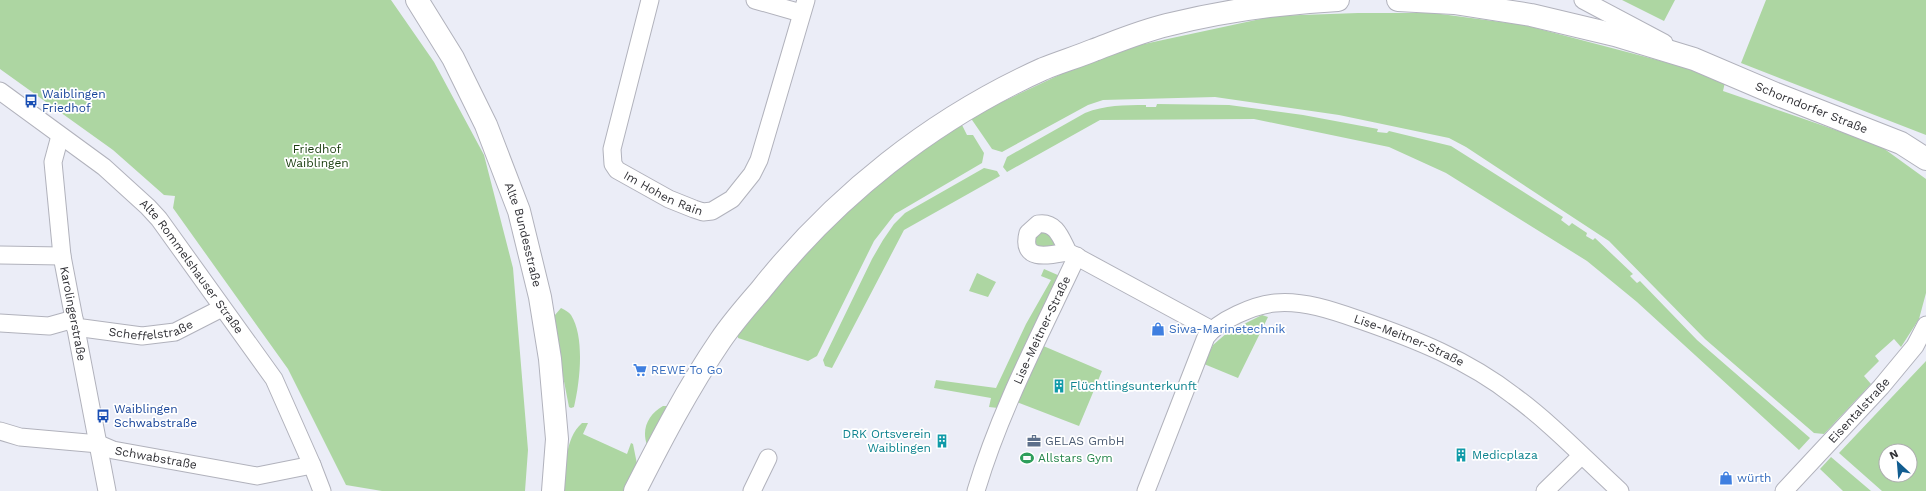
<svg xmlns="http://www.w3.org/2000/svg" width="1926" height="491" font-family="'Work Sans',sans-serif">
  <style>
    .green { fill: #add6a2; fill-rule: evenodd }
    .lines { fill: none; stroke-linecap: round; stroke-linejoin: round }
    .minor-casing { stroke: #b1b2bc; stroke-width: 19 }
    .major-casing { stroke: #b1b2bc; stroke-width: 24 }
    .minor { stroke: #fff; stroke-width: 17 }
    .major { stroke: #fff; stroke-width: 22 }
    .labels { text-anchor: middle; stroke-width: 3.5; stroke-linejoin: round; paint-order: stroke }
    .transit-label { font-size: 12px; fill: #164399; stroke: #fff; text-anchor: start }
    .street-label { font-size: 12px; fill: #323237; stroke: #fff }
    .park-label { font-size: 12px; fill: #183c0d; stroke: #fff }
    .shop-label { font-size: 12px; fill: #366cbe; stroke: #fff; text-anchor: start }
    .culture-label { font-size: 12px; fill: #0d838f; stroke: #fff; text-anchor: start }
    .service-label { font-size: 12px; fill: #4e5e75; stroke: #fff; text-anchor: start }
    .leisure-label { font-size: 12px; fill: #27864d; stroke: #fff; text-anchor: start }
  </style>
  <rect width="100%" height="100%" fill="#ebedf7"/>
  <path class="green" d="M0,0H391L434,62L484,155L513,268L528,450L525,491H382L346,485L288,369L173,208L175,196L164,195L113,150L0,69Z
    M1622,0H1675L1664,21Z
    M1766,0H1926V135L1741,63Z
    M1358,13H1433L1524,25L1726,78L1723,91L1879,145L1926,179V293L1919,319L1901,347L1894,339L1875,356L1879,361L1864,376L1871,384L1824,434L1814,433L1705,339L1609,241L1466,147L1449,138L1339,115L1215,97L1103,100L1088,105L1002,152L992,149L970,117L1072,69L1121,49L1274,16Z
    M1157,104L1229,105L1303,115L1378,129L1377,132L1387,133L1389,131L1451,146L1563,217L1561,220L1569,226L1572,223L1587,233L1586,236L1593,240L1595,238L1633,274L1630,276L1637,283L1640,281L1697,340L1810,438L1799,450L1637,302L1587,261L1446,173L1389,147L1254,119L1100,120L1007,172L1003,167L1007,157L1085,113C1105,105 1124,105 1146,105V107H1156Z
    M961,123L967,135H973L984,153L982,163L895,214L874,241L817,356L808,361L738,338V331L797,259L874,186Z
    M984,168L997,171L1000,176L904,230L832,368L825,366L823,360L872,259L883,240L894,224L905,213Z
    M1047,231L1059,246L1037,247L1034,235L1035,233Z
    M1044,269L1060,276L1004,391L998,408L989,407L991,398L934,388L936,380L996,388L1026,324L1051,280L1041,276Z
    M977,273L996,282L988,297L969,291Z
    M561,308C565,310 569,312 571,315C585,337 580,382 574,407L571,408L569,407L553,325L555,315Z
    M1262,315L1268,317L1238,378L1204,364L1213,345L1228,332Z
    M1041,345L1102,371L1079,426L1014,401Z
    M1926,361V491H1882L1839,453ZM1886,451H1910V475H1886Z
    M663,406H667L668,408L647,445C641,428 649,414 663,406Z
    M582,423H588L583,434L627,454L631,443L633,444L637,464L625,491H563C566,469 564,439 582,423Z
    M1831,457L1871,491H1843L1820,469Z"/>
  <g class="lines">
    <g class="minor-casing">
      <g id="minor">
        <path id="s1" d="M650,0L612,149L613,164L617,170L669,199L694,209L703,212L712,211L732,199L752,174L759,160L806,0"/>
        <path d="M755,0L801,13"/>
        <path d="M1583,0L1664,43"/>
        <path id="s2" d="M0,91L104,167L148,207L159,219L274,379L312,465L322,491"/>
        <path id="s3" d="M60,136L53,162L62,256L107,491"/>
        <path d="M1068,252C1051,255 1020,263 1028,233L1038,224C1056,221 1061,238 1068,252L1212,330"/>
        <path d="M0,255L62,256"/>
        <path d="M0,323L49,326L74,319"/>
        <path id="s4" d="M75,327L142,336L175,332L222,308"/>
        <path id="s5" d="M0,431L20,437L99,444L113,450L257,476L312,465"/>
        <path d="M752,491L768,458"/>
        <path id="s6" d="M976,491C1000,410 1041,333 1077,256"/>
        <path id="s7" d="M1146,491L1206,337C1219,320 1254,305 1275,303C1303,300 1334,311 1360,320C1415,339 1468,360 1514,396C1552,424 1585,459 1620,491"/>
        <path d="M1545,491L1581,456"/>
        <path id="s8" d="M1784,491L1881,387L1915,346L1926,325"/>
      </g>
    </g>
    <g class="major-casing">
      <g id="major">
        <path id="s9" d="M417,0L453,58L486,125L519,211L540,297L550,359L557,439L553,491"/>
        <path id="s10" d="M1398,0L1454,3L1531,15L1615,35L1694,59L1776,94L1901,143L1926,159"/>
        <path d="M635,491C661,440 688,388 720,341C732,323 746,307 760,291C835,196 932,119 1043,69C1060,62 1077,57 1094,50C1118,41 1142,31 1167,25C1223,11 1280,3 1338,0"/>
      </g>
    </g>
    <use href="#minor" class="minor"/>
    <use href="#major" class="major"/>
  </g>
  <defs>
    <g id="bus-bare" transform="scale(1.08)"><path d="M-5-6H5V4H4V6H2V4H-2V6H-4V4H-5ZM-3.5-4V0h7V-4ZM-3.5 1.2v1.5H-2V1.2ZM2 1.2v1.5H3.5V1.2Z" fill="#1a4fb4" stroke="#fff" stroke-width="2.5" paint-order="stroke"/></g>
    <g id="shop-bare" transform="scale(1.08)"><path d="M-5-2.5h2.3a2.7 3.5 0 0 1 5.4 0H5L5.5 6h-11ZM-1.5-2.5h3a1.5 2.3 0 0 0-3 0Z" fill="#3f7fe0" stroke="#fff" stroke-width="2.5" paint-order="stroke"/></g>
    <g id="supermarket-bare" transform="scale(1.08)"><path d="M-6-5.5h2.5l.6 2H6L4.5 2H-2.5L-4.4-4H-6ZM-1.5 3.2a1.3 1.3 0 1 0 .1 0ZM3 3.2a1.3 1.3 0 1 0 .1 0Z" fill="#3f7fe0" stroke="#fff" stroke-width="2.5" paint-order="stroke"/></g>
    <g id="building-bare" transform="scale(1.08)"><path d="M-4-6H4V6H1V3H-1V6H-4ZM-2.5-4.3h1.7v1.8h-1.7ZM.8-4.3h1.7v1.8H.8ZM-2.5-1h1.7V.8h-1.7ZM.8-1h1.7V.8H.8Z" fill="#0f9aa8" stroke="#fff" stroke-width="2.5" paint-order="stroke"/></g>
    <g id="office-bare" transform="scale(1.08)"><path d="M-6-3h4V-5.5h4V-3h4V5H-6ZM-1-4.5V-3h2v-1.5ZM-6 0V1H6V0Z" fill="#5c6f8a" stroke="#fff" stroke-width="2.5" paint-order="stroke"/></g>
    <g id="stadium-bare" transform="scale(1.08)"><path d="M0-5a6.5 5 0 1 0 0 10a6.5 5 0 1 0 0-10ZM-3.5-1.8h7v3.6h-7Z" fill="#2e9e5b" stroke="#fff" stroke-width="2.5" paint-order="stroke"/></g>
  </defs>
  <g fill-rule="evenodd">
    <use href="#bus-bare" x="31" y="101"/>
    <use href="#shop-bare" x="1158" y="329"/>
    <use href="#supermarket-bare" x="640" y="370"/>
    <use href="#building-bare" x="1059" y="386"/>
    <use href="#bus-bare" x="103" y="416"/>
    <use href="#building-bare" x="942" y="441"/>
    <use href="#office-bare" x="1034" y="441"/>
    <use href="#building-bare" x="1461" y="455"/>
    <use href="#stadium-bare" x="1027" y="458"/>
    <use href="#shop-bare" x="1726" y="478"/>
  </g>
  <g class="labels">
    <g class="transit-label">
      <text x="42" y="98">Waiblingen<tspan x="42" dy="14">Friedhof</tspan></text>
      <text x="114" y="413">Waiblingen<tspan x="114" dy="14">Schwabstraße</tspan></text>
    </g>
    <g class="street-label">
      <text dy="4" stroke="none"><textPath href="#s10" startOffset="430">Schorndorfer Straße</textPath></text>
      <text dy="4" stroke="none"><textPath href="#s1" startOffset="228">Im Hohen Rain</textPath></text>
      <text dy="4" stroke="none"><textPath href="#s9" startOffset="259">Alte Bundesstraße</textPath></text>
      <text dy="4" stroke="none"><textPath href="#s2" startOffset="262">Alte Rommelshauser Straße</textPath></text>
      <text dy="4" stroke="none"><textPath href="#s3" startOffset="180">Karolingerstraße</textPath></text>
      <text dy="4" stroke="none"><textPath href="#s4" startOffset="77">Scheffelstraße</textPath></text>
      <text dy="4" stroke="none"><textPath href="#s6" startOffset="174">Lise-Meitner-Straße</textPath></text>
      <text dy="4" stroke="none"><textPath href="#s7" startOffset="384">Lise-Meitner-Straße</textPath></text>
      <text dy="4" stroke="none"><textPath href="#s8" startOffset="110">Eisentalstraße</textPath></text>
      <text dy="4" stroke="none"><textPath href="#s5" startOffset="159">Schwabstraße</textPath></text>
    </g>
    <g class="park-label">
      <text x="317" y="153">Friedhof<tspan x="317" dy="14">Waiblingen</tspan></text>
    </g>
    <g class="shop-label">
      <text x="1169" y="333">Siwa-Marinetechnik</text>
      <text x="651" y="374">REWE To Go</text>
      <text x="1737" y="482">würth</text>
    </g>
    <g class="culture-label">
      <text x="1070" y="390">Flüchtlingsunterkunft</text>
      <text x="931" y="438" text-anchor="end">DRK Ortsverein<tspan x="931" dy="14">Waiblingen</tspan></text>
      <text x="1472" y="459">Medicplaza</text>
    </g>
    <g class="service-label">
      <text x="1045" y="445">GELAS GmbH</text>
    </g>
    <g class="leisure-label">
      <text x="1038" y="462">Allstars Gym</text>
    </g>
  </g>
  <g transform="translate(1898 463) rotate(334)"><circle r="19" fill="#ffffff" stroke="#adadaf"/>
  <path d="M0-3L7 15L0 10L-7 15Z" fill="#115d90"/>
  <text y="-6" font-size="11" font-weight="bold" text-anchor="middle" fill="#323237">N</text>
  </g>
</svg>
